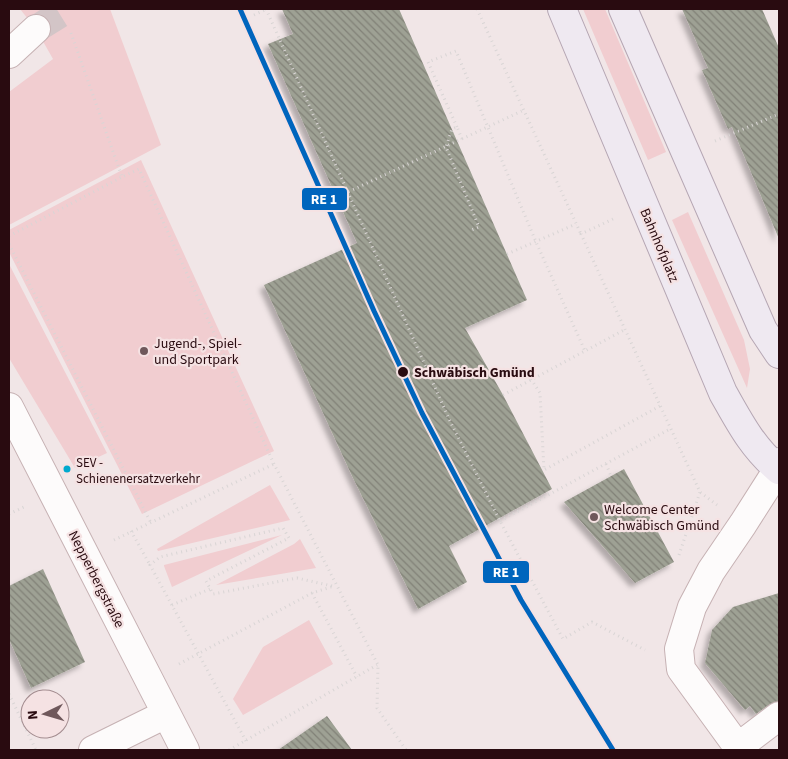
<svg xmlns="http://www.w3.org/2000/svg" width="788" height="759" font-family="'Source Sans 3',sans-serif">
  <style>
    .green { fill: #f1cdd0 }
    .building { fill: url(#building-back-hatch); filter: url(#shadow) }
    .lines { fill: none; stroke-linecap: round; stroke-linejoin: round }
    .minor-tunnel { stroke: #d3c5c7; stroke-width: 28; stroke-dasharray: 28 14; stroke-linecap: butt }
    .minor-casing { stroke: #c6b1b3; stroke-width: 30 }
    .major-casing { stroke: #b5a6b3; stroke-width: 30 }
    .path { stroke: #d9d5d5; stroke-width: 3; stroke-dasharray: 1 4; stroke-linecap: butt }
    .minor { stroke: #fdfbfb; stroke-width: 28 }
    .major { stroke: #efe9f1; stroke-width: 28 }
    .rail-1-casing { stroke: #f5e2e3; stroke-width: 9 }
    .rail-1 { stroke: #0065bd; stroke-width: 5 }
    .poi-dot { fill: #6f585b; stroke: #f5e2e3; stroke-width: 2 }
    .stop-dot { fill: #290b10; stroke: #f5e2e3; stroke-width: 2 }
    .bus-dot { fill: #00a9ce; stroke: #f5e2e3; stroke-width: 2 }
    .labels { text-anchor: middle; stroke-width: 4.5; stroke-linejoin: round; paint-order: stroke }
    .bus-label { font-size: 13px; fill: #290b10; stroke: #f5e2e3; text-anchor: start }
    .street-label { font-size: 14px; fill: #290b10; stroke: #f5e2e3 }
    .poi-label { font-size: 14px; fill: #290b10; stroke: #f5e2e3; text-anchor: start }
    .stop-label { font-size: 14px; font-weight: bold; fill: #290b10; stroke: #f5e2e3; text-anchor: start }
    .line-badge { stroke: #f5e2e3; stroke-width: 2 }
    .badge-label { font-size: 14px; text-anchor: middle; font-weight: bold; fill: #fff }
  </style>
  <defs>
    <pattern id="building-back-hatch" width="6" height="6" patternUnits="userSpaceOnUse" patternTransform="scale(1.25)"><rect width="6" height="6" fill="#9ea194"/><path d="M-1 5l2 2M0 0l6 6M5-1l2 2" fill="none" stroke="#818177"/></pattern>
    <filter id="shadow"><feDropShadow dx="-4.5" dy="4.5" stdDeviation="2.5" flood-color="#0004"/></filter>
  </defs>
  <rect width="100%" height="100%" fill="#f1e6e7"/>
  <path class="green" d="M20,9H110L161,145L9,225V92L53,59L36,29Z
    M583,9H605L666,152L648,160Z
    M141,160L274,451L142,514L9,252V230Z
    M688,212L744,340L750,369L747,388L672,220Z
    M9,264L107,453L75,468L9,358Z
    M270,485L290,520L158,551L157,549Z
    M282,535L172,587L164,566V565Z
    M300,539L316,568L216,585L294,544Z
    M309,620L333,664L243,715L233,699L263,647Z"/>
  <path class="building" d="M282,9H399L527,300L465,328L503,395L552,489L449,546L467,582L418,609L353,478L264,285L357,243L268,44L293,34Z
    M682,9H762L779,48V239L732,127L728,129L702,70L708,68Z
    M624,469L674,562L635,583L564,502Z
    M43,569L85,662L31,688L9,639V586Z
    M779,593V701L770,704L756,714L750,706L745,710L705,663L712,630L733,607Z
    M327,716L352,750H278Z"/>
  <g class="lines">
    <path class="minor-tunnel" d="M36,29L68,9"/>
    <g class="minor-casing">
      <path id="minor" d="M9,54L36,29
        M9,407L185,750
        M738,747L779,716
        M93,750L166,714
        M740,750L681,669L679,649L692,607L711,571L743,524L778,469L779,462"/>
    </g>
    <g class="major-casing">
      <path id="major" d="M562,9L723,393C740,423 752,447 779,470
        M623,9L763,330L779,354"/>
    </g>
    <path class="path" d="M266,9L450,421L500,521L563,639L592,622L645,650
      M477,9L581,234
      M254,15L267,9
      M71,33L122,177L139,169L274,464L378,665L377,708L406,750
      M457,127L428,62L456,51L536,242L585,351
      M462,139L457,127L452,129L446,147L479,227L469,231
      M715,141L779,114
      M335,198L524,110
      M613,219L581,234L700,492L717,505
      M9,236L122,177
      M9,244L151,523
      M507,254L576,224
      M531,379L540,393L544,470L660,406
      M503,395L624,330
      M606,464L611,476
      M9,514L24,507
      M500,521L670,429
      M131,531L150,565
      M114,540L274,464
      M679,555L700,492
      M312,593L357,677
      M172,605L210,589
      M179,664L312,593L331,587
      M9,694L36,750
      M246,741L150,565L160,557L283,528L289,538L206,581L213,594L297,578L332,586
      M229,750L377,665"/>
    <use href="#minor" class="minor"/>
    <use href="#major" class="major"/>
    <g class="rail-1-casing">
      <path id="rail-1" d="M240,9L374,311L422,413L521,600L613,750"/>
    </g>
    <use href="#rail-1" class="rail-1"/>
  </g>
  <g class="poi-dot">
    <circle cx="144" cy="351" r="5"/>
    <circle cx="594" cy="517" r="5"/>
  </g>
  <circle class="stop-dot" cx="403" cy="372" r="6"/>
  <circle class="bus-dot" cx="67" cy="469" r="4.5"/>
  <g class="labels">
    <g class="bus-label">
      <text x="76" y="467">SEV -<tspan x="76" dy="16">Schienenersatzverkehr</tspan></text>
    </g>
    <g class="street-label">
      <text transform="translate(660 245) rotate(67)" y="5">Bahnhofplatz</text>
      <text transform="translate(97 579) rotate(63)" y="5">Nepperbergstraße</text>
    </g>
    <g class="poi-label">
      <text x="154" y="348">Jugend-, Spiel-<tspan x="154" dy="16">und Sportpark</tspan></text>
      <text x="604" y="514">Welcome Center<tspan x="604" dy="16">Schwäbisch Gmünd</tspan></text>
    </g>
    <g class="stop-label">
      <text x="414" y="377">Schwäbisch Gmünd</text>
    </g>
  </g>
  <g class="line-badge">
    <rect x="301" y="187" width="47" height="24" rx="5" fill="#0065bd"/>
    <rect x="482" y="560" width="48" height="24" rx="5" fill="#0065bd"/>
  </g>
  <g class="badge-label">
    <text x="324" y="204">RE 1</text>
    <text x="506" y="577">RE 1</text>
  </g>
  <rect width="788" height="759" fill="none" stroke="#290b10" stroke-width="20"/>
  <g transform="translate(45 714) rotate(265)"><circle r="24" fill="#f5e2e3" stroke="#a38c8f"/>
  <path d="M0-4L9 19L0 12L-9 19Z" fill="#6f585b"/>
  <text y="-8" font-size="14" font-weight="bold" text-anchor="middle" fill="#290b10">N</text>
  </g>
</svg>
